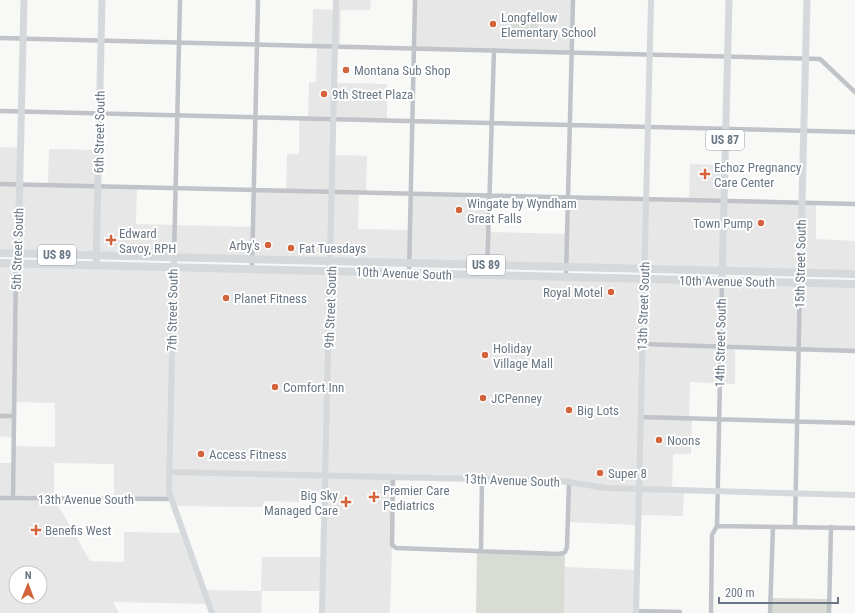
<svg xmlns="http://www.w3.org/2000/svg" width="855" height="613" font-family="'Roboto Condensed',sans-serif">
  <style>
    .built { fill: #e6e7e6; fill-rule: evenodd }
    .green { fill: #d8dcd5 }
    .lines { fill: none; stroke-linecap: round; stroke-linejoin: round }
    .street { stroke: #c0c3c7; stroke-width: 4.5 }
    .secondary { stroke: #d5d9dc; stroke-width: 6 }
    .primary { stroke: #d5d9dc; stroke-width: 7 }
    .highway { stroke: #d5d9dc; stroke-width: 8 }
    .poi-dot { fill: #d2633b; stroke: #fff; stroke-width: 1.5 }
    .labels { text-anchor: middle; stroke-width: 4; stroke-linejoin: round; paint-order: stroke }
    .shield { fill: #fff; stroke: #97a0a9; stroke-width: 1 }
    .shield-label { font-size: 12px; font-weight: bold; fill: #6a7784 }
    .poi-label { font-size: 13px; fill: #6a7784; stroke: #fff; text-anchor: start }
    .street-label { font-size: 13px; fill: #6a7784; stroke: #fff }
  </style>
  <rect width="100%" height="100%" fill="#f8f8f6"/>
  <path class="built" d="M336,0H371L370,10H341L340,46H335L334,83L387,84V120L334,119L332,155L367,156L366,192H359L358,229L410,230L411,193L490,195L489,232L566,234L568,197L689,200L690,164L724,165V201L816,203V239L855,241V274L0,253V147L21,148V184L48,185L49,149L99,150L98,186L137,187L136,224L253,227L254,190H286L287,154H299V118H308L309,82H316L317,46H312L313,9L336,10Z
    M415,0H573L571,52L414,48Z
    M0,263L855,284V351L735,348V384L690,382L689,418H692L691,454H673L672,490L684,491L683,516L638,515V525L568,522L569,482L394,477L390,613H322V591H262L261,613H212L209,604L113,602L119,613H0V463H13V446L55,447V403L14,402L13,437L0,436ZM54,463L114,464V499H172L174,506L263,507L264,501L299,502V493L325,494L323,557H262L261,591L204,590L184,533L124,532V562L90,561L54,498ZM16,573H40V597H16Z
    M564,567L637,570L636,613H564Z"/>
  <path class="green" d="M528,18L529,29L511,31L510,20Z
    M537,18L538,30L531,31L530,19Z
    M477,551L559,554L565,552L564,613H476Z
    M770,598L830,599L829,613H770Z"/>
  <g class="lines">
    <path class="street" d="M0,38L820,59L855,92
      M0,111L855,132
      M0,184L855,204
      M174,257L180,0
      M252,268L258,0
      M409,273L415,0
      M487,275L494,50
      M566,276L573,0
      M642,344L855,351
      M0,416H14
      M640,417L855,423
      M393,477L392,545L396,548L559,554L565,552L567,547L569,482
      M0,498L172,499
      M13,498L16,263
      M717,526L855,528
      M795,527L800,282
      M481,551L482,479
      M636,611L680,612
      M711,613L712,535L717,526L722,281
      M770,613L773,527
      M829,613L831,527"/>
    <path class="secondary" d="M174,257L169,492L212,613
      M169,472L561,481L606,488L855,495
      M322,613L336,0
      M636,613L651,0"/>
    <path class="primary" d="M16,263L18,253L24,0
      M96,265L102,0
      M722,281L729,0
      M800,282L807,0"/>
    <path class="highway" d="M0,253L855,274
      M0,263L855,284"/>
  </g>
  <g class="poi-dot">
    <circle cx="493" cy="24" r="4"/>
    <circle cx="346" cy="70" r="4"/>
    <circle cx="324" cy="94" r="4"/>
    <path d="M703 168h4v4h4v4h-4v4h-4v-4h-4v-4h4z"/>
    <circle cx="459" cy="210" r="4"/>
    <circle cx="761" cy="223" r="4"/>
    <path d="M109 234h4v4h4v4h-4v4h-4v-4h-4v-4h4z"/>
    <circle cx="268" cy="245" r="4"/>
    <circle cx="291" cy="248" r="4"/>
    <circle cx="611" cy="292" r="4"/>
    <circle cx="226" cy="298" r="4"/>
    <circle cx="485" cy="355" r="4"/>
    <circle cx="275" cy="387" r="4"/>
    <circle cx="483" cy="398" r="4"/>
    <circle cx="569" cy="410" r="4"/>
    <circle cx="659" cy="440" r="4"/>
    <circle cx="201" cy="454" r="4"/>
    <circle cx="600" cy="473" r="4"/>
    <path d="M372 491h4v4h4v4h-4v4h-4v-4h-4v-4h4z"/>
    <path d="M344 496h4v4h4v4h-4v4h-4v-4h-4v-4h4z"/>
    <path d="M34 524h4v4h4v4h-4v4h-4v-4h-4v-4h4z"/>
  </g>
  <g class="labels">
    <g class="shield">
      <rect x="706" y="130" width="38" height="20" rx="3"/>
      <rect x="38" y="245" width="38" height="20" rx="3"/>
      <rect x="467" y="255" width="38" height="20" rx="3"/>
    </g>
    <g class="shield-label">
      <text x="725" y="144">US 87</text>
      <text x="57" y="259">US 89</text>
      <text x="486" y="269">US 89</text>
    </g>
    <g class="poi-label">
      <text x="501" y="22">Longfellow<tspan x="501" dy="15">Elementary School</tspan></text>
      <text x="354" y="75">Montana Sub Shop</text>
      <text x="332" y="99">9th Street Plaza</text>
      <text x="714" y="172">Echoz Pregnancy<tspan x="714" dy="15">Care Center</tspan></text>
      <text x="467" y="208">Wingate by Wyndham<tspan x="467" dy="15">Great Falls</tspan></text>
      <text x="753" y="228" text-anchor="end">Town Pump</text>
      <text x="119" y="238">Edward<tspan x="119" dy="15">Savoy, RPH</tspan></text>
      <text x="260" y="250" text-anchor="end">Arby's</text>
      <text x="299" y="253">Fat Tuesdays</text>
      <text x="603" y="297" text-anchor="end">Royal Motel</text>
      <text x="234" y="303">Planet Fitness</text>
      <text x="493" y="353">Holiday<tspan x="493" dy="15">Village Mall</tspan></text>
      <text x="283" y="392">Comfort Inn</text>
      <text x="491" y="403">JCPenney</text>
      <text x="577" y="415">Big Lots</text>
      <text x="667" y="445">Noons</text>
      <text x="209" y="459">Access Fitness</text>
      <text x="608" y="478">Super 8</text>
      <text x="383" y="495">Premier Care<tspan x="383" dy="15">Pediatrics</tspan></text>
      <text x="338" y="500" text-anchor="end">Big Sky<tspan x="338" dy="15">Managed Care</tspan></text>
      <text x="45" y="535">Benefis West</text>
    </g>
    <g class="street-label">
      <text transform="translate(99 132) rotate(-89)" y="5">6th Street South</text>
      <text transform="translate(17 249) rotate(-88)" y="5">5th Street South</text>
      <text transform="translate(800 264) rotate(-89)" y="5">15th Street South</text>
      <text transform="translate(404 273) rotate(2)" y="5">10th Avenue South</text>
      <text transform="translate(727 281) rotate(1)" y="5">10th Avenue South</text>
      <text transform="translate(643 306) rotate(-88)" y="5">13th Street South</text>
      <text transform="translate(330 307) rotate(-88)" y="5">9th Street South</text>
      <text transform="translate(172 310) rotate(-89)" y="5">7th Street South</text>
      <text transform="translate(720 343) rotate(-89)" y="5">14th Street South</text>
      <text transform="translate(512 480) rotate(2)" y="5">13th Avenue South</text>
      <text x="86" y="504">13th Avenue South</text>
    </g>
  </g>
  <g transform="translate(28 585) rotate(1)"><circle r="19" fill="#ffffff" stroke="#c3c9ce"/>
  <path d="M0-3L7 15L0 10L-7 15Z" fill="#d2633b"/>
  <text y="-6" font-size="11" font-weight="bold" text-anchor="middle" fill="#6a7784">N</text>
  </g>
  <path d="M719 597v6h119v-6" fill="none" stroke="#6a7784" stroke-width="2"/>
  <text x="725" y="597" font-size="12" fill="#6a7784" stroke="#ffffff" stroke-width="3" paint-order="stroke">200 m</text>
</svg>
